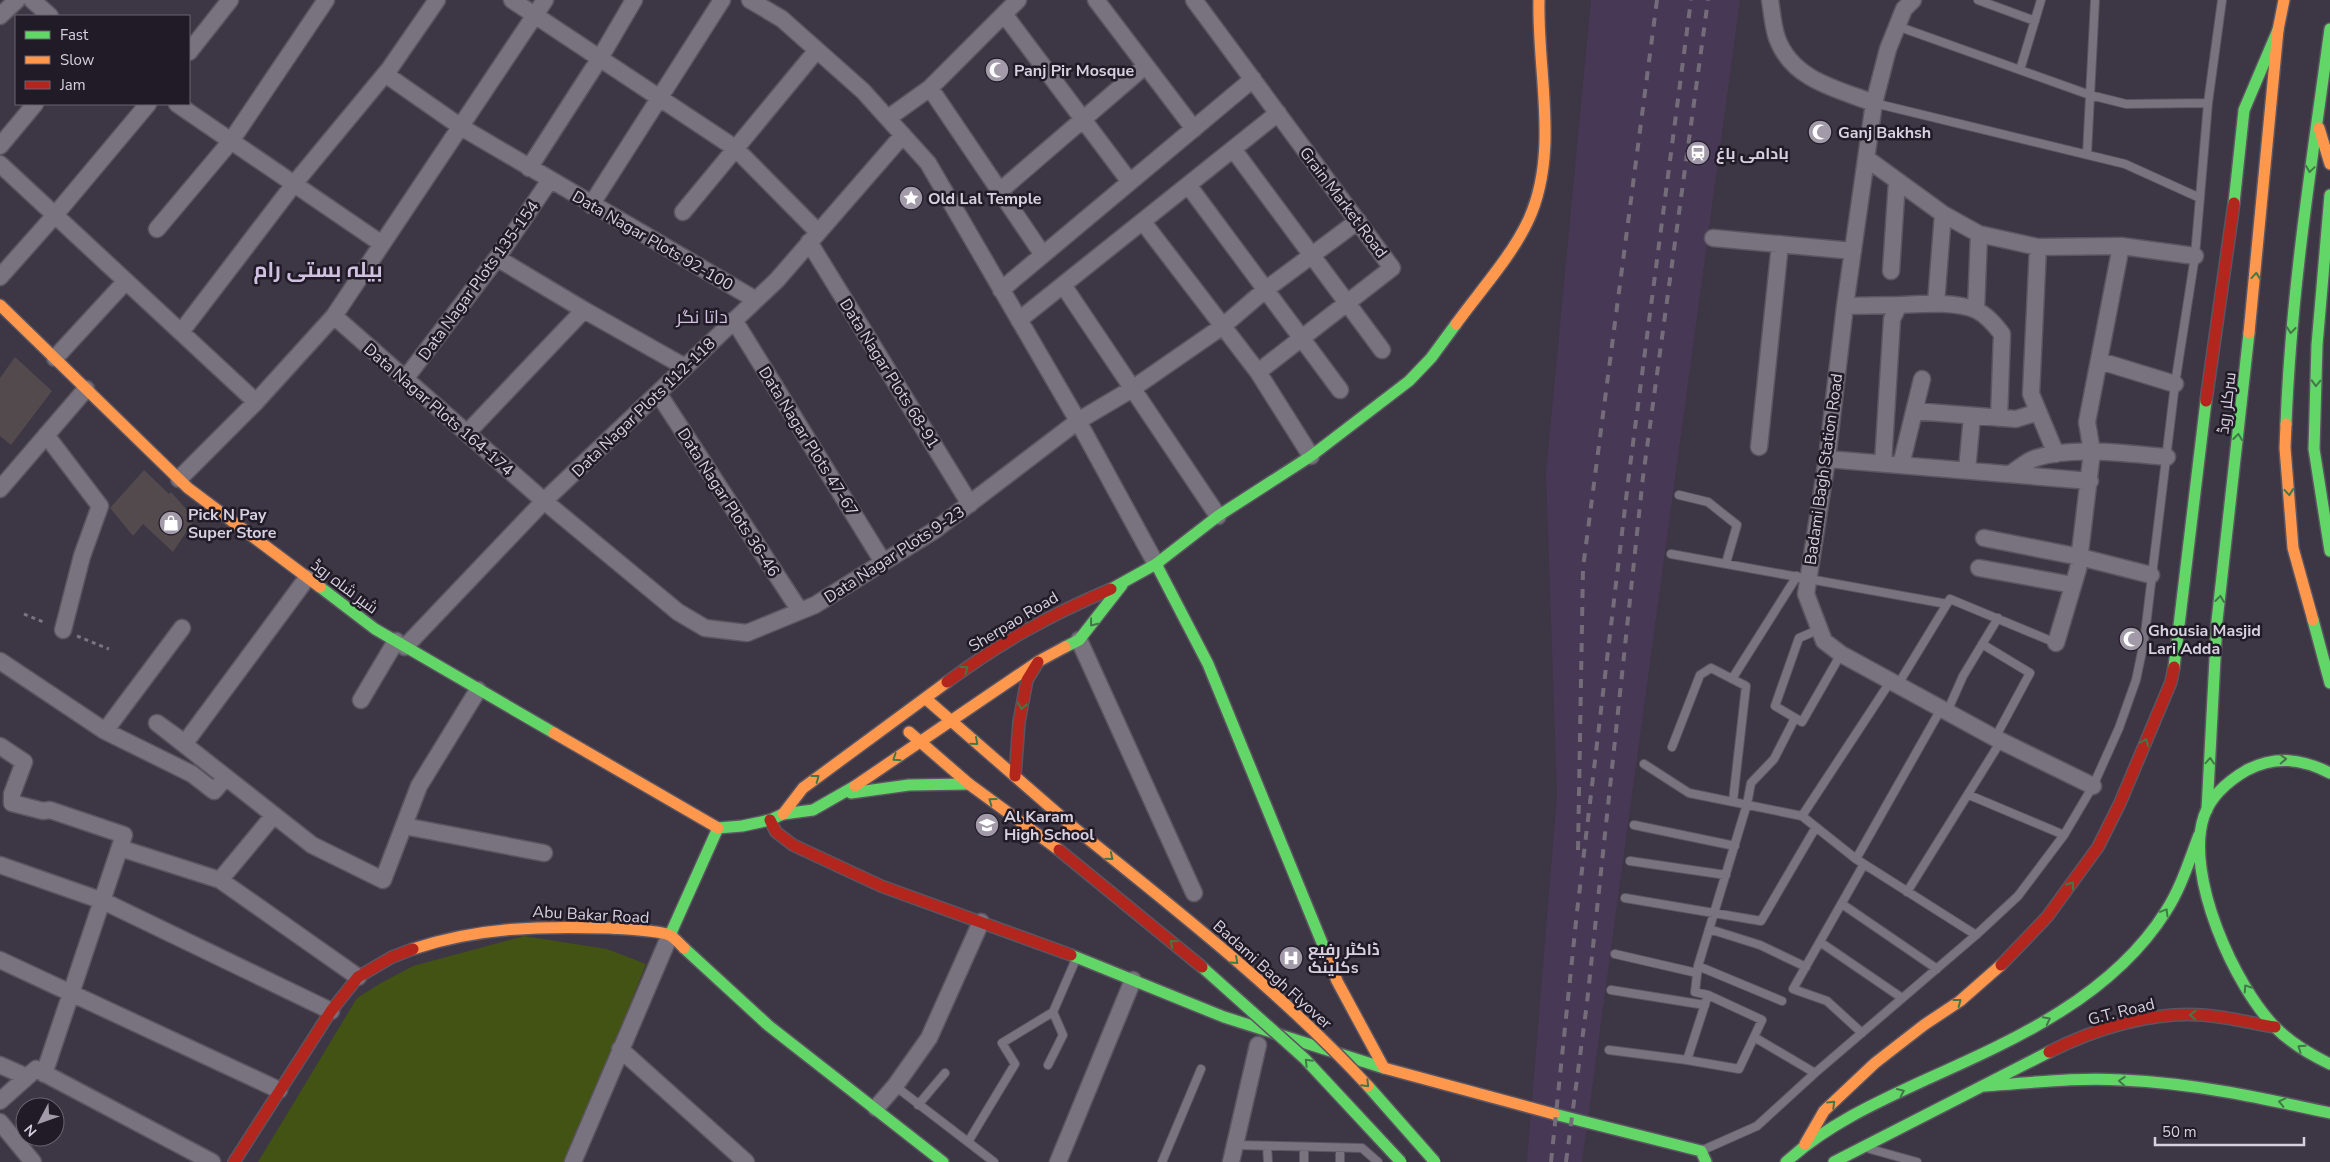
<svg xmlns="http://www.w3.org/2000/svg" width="2330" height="1162" font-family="'Nunito Sans',Cairo,sans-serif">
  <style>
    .built { fill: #473855 }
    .green { fill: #425314 }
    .building { fill: #524a4d }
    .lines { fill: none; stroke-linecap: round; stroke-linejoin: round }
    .lane-casing { stroke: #5b5461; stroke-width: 10 }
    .street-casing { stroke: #5b5461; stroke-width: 19 }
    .fast-casing { stroke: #5b5461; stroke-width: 14 }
    .slow-casing { stroke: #5b5461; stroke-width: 14 }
    .jam-casing { stroke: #5b5461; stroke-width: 14 }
    .path { stroke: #79747f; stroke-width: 3; stroke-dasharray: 4 4; stroke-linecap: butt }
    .lane { stroke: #79737f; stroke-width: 8 }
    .street { stroke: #79737f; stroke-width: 16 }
    .fast { stroke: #63d668; stroke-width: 11 }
    .slow { stroke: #ff974d; stroke-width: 11 }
    .jam { stroke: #b3261e; stroke-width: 11 }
    .rail { stroke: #746d79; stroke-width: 4; stroke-dasharray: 9 9; stroke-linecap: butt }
    .fast-bridge-casing { stroke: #5b5461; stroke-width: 14; stroke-linecap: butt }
    .slow-bridge-casing { stroke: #5b5461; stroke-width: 14; stroke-linecap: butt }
    .jam-bridge-casing { stroke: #5b5461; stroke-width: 14; stroke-linecap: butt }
    .fast-bridge { stroke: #63d668; stroke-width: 11 }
    .slow-bridge { stroke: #ff974d; stroke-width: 11 }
    .jam-bridge { stroke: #b3261e; stroke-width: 11 }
    .oneway { stroke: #427848 }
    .labels { text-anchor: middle; stroke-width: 5; stroke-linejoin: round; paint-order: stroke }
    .poi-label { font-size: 16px; font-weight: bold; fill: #d8d0e0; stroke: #211b27; text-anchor: start }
    .street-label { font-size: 16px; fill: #d8d0e0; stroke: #211b27 }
    .neighbourhood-label { font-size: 18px; fill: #d1c1e1; stroke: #211b27 }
    .district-label { font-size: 21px; font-weight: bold; fill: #d1c1e1; stroke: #211b27 }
  </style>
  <rect width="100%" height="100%" fill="#3d3644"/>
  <path class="built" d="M1591,0H1740L1582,1162H1527L1557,795L1546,473Z"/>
  <path class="green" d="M524,936L607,949L646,964L568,1162H258L357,998L381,983L413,966Z"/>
  <path class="building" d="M15,357L52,391L11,445L0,436V378Z
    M144,470L169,494L171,492L195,519L173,552L143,524L133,536L110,508Z"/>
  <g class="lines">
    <g class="lane-casing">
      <path id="lane" d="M1978,0L2035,21
        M1897,26L2090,95L2126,104L2208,103
        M2020,70L2041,0
        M1874,103L2125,164L2200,198
        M2087,154L2095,0
        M1679,495L1708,502L1737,525L1726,563
        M1671,554L1947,604
        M1820,629L1799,638L1775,706L1802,722L1841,654
        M1982,644L2030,673L1995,738
        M1732,679L1797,576
        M1897,686L1950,599L2056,643
        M1947,712L1963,676L1998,618
        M1672,747L1700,675L1711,668L1746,686L1733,801
        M1644,764L1689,793L1802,816L1856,859L1976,935
        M1969,795L2064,835
        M1802,816L1890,682
        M1634,825L1735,846
        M1856,859L1941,709
        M1630,861L1726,875
        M1907,892L2001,741
        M1625,898L1761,921L1816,827
        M1842,904L1937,969
        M1709,929L1760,945L1806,967
        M1820,942L1902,998
        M1615,954L1697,973
        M1698,966L1782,1001
        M1611,990L1705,1005
        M1862,1033L1827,1001L1793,989L1864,864
        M1754,1037L1815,1073
        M1609,1050L1687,1060L1739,1069L1762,1020L1708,995
        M1687,1060L1708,995L1695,992L1698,966L1747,804L1751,783L1774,759L1795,718
        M1048,1065L1063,1035L1053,1012L1076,959
        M895,1086L994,1162
        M918,1105L945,1073
        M968,1142L1015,1064L1002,1043L1053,1012
        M1235,1145L1362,1148L1378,1162
        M1267,1146L1268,1162
        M1304,1147V1162
        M1870,1149L1917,1162
        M1703,1150L1757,1126L1815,1073L1976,935L2018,896L2064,835L2093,786L2119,728L2136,680L2144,642L2175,384L2195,256L2208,103L2222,0
        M1162,1162L1201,1069
        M1340,1162V1148"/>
    </g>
    <g class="street-casing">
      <path id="street" d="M32,0L50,16
        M512,0L735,148L818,232
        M750,0L782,19L863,91L928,163L1078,421L1156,564
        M1096,0L1194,129
        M1194,0L1392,268L1258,372
        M1770,0C1772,12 1773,27 1777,38C1792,80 1837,89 1874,103
        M1913,0L1904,9L1888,49L1874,103L1845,306L1827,459L1806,594L1824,641L1841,654L1995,738L2093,786
        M1004,14L1130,182
        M0,16L17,0
        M189,52L230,0
        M385,74L461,127L756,300
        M930,88L1043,255
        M177,104L382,244
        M888,118L930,88L1018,0
        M0,146L35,104
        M1233,149L1382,350
        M1866,158L1943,214L1936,303
        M0,164L256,402
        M529,168L600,58L634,0
        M1188,185L1340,390
        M1001,190L1145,66
        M591,205L722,0
        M683,212L817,50
        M1943,214L1979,234L2038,247L2121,246L2195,256
        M1143,222L1258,372L1311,456
        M157,229L231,141L326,0
        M1713,238L1853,251
        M809,242L970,504
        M2038,247L2031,394L2056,454
        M497,258L584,310L685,367
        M1891,271L1897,181
        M0,277L55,215L148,104
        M1063,285L1218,516
        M1001,290L1253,79
        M1845,306L1899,305
        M1976,310L1979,234
        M334,316L544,501L678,612L705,628L747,633L815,605L935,530L1078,421L1132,389L1223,326L1265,290L1358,221
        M734,320L883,562
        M1019,320L1278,113
        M181,332L294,184L390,68L437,0
        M55,358L126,281
        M2100,361L2175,384
        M405,379L497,258L550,180
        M658,393L800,611
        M1914,411L2016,419L2038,412
        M467,433L584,310
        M46,435L100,506L82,556L63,630
        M1759,447L1780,244
        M1827,459L2090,481
        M1883,463L1892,319L1899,305C1921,304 1955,301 1976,310C1987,315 1995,325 2002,334L1999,418
        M1901,465L1922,379
        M1967,470L1972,416
        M2010,474C2018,469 2028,460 2036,458C2073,446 2129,454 2167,457
        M179,479L256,402L334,316L545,0
        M0,489L86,389
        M1984,538L2080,557L2151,575
        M1979,568L2073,585
        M307,578L185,743L157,723L312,845L383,880L419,786L478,690
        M1079,640L1194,893
        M2056,643L2078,569L2092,452L2087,422L2121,246
        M405,647L544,501L777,280L903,135
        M0,661L105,731L192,774L214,791L226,777
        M361,700L396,641
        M105,731L182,628
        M0,746L24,762L12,794V803L43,811L50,810L124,835L44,1074
        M404,826L544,853
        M120,848L220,880L358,977
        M0,865L103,901L331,1011
        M220,880L274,815
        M0,960L279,1090
        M620,1049L746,1162
        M0,1065L27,1077
        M0,1101L36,1069L212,1162
        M876,1108L895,1086L929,1038L981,922
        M0,1122L33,1162
        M573,1162L670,935
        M1058,1162L1133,980
        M1231,1162L1258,1045"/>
    </g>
    <g class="fast-casing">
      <path id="fast" d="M2330,195L2317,345L2314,449L2330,551
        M2234,203L2244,110L2278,30
        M2286,424C2291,291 2312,160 2330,29
        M1156,564L1208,664L1327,955
        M320,587L375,629L554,733
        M1111,589L1156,564L1218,516L1311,456L1409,381L1431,358L1456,324
        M2313,620L2330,683
        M1065,647L1079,640L1122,585
        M2174,667L2206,401
        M2330,773C2302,759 2276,755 2247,770C2228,781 2211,796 2204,816C2184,875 2235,987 2276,1028C2292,1044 2311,1055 2330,1064
        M851,793L909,785L969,784
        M2207,810L2217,621L2249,333
        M670,935L718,828L742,826L770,820L783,814L813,810L855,786
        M684,948L769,1026L943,1162
        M1071,955L1224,1017L1384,1068
        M1985,1086C2031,1083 2076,1077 2122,1080C2193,1083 2262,1098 2330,1113
        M1554,1114L1701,1151L1706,1162
        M1786,1162C1827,1125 1875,1103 1925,1080C2014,1040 2112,997 2166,911C2181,888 2189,861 2199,835
        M1834,1162L2049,1052"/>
    </g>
    <g class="slow-casing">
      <path id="slow" d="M2319,128L2330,164
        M0,305L188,488L320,587
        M1456,324C1479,292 1511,257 1528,221C1560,153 1537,72 1539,0
        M2249,333L2278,30L2284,0
        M2286,424L2285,448L2293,548L2313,620
        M925,698L1072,826
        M909,732L969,784L1059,850
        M554,733L718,828
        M855,786L1039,661L1065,647
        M783,814L803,788L947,682
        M413,949C479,927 541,926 609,928C623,929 657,930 669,935C674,937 680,944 684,948
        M1327,955L1337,981L1384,1068L1554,1114
        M1805,1144L1824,1111L1875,1063L1924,1025L1960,1001L2001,965"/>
    </g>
    <g class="jam-casing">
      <path id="jam" d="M2206,401L2234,203
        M947,682C1001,642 1050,615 1111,589
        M1015,776L1019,722L1027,680L1038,662
        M770,820L776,832L793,845L881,886L1071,955
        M2001,965L2047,917L2098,847L2120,803L2171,682L2174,667
        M2049,1052C2094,1029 2152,1011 2203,1015C2228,1017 2251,1023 2275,1027
        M234,1162L331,1011L358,977L392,957L413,949"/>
    </g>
    <path class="path" d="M24,614L46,623
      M77,636L109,649"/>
    <use href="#lane" class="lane"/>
    <use href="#street" class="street"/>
    <use href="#fast" class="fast"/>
    <use href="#slow" class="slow"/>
    <use href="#jam" class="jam"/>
    <path class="rail" d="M1578,850L1583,568L1657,0
      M1551,1162L1577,912L1629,474L1691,0
      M1566,1162L1587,1003L1643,477L1708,0"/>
    <g class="fast-bridge-casing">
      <path id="fast-bridge" d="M1202,967L1305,1059L1401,1162
        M1368,1086L1435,1162"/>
    </g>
    <g class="slow-bridge-casing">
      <path id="slow-bridge" d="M1072,826C1174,908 1279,990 1368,1086"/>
    </g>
    <g class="jam-bridge-casing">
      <path id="jam-bridge" d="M1059,850L1202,967"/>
    </g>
    <use href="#fast-bridge" class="fast-bridge"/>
    <use href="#slow-bridge" class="slow-bridge"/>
    <use href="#jam-bridge" class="jam-bridge"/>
  </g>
  <defs><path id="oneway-chevron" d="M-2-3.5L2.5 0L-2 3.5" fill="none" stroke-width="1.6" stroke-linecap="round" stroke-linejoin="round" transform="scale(1.25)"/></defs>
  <g class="oneway">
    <use href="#oneway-chevron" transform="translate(2310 169) rotate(98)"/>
    <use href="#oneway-chevron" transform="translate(2256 276) rotate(-85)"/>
    <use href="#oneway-chevron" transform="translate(2291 330) rotate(96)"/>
    <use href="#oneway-chevron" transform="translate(2316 383) rotate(92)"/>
    <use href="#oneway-chevron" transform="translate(2238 437) rotate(-83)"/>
    <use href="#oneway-chevron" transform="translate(2289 492) rotate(85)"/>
    <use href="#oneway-chevron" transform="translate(2220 599) rotate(-83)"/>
    <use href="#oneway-chevron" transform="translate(1093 623) rotate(128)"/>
    <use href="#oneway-chevron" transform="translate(965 669) rotate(-36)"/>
    <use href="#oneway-chevron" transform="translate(1022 706) rotate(101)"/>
    <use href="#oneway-chevron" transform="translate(975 742) rotate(41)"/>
    <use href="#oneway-chevron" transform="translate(2145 742) rotate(-67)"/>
    <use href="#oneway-chevron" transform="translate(896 758) rotate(146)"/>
    <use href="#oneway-chevron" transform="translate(2283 759) rotate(-2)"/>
    <use href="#oneway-chevron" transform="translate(2210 761) rotate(-86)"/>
    <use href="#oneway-chevron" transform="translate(816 778) rotate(-37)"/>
    <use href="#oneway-chevron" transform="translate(992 801) rotate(-144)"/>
    <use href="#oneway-chevron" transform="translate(1110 857) rotate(39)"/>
    <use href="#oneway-chevron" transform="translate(2071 885) rotate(-54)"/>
    <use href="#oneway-chevron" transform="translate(2165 912) rotate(-59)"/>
    <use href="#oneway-chevron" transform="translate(1173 943) rotate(-141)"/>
    <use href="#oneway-chevron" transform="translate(1235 961) rotate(42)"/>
    <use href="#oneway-chevron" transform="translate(2247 988) rotate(-123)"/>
    <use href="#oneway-chevron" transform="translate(1958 1002) rotate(-37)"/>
    <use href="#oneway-chevron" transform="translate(2193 1015) rotate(-178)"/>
    <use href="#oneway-chevron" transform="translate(2047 1020) rotate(-27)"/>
    <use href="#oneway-chevron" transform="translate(2301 1048) rotate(-145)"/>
    <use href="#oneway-chevron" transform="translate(1308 1062) rotate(-135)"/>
    <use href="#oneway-chevron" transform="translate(2122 1081) rotate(-176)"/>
    <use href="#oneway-chevron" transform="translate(1366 1084) rotate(45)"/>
    <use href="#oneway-chevron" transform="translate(1901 1092) rotate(-25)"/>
    <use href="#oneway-chevron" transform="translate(2282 1102) rotate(-167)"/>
    <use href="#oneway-chevron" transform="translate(1832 1104) rotate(-44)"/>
  </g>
  <defs>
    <g id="mosque-disc" transform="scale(1.25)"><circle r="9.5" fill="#a29aa9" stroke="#211b27"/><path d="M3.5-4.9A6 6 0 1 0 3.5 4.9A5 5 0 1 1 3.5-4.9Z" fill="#fff"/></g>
    <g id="station-disc" transform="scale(1.25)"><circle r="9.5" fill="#a29aa9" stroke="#211b27"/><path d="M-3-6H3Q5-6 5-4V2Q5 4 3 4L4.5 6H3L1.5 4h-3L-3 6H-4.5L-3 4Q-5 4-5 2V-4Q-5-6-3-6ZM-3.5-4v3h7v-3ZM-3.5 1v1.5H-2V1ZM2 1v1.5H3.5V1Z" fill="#fff"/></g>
    <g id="sight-disc" transform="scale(1.25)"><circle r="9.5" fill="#a29aa9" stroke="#211b27"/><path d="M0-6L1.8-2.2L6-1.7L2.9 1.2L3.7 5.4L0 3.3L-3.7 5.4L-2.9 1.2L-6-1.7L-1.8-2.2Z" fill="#fff"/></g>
    <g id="shop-disc" transform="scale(1.25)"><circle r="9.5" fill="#a29aa9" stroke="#211b27"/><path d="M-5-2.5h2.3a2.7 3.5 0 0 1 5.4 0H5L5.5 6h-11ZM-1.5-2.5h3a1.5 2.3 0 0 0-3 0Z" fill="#fff"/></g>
    <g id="school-disc" transform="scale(1.25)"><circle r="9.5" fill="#a29aa9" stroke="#211b27"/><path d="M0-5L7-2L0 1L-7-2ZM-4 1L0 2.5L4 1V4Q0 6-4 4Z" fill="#fff"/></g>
    <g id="hospital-disc" transform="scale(1.25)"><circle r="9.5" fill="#a29aa9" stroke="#211b27"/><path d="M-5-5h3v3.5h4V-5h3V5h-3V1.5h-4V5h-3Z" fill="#fff"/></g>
  </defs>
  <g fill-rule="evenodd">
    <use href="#mosque-disc" x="997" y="70"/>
    <use href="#mosque-disc" x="1820" y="132"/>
    <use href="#station-disc" x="1698" y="153"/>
    <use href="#sight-disc" x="911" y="198"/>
    <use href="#shop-disc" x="171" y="523"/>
    <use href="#mosque-disc" x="2131" y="639"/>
    <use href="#school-disc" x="987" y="825"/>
    <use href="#hospital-disc" x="1291" y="958"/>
  </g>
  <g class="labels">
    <g class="poi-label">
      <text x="1014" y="76">Panj Pir Mosque</text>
      <text x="1838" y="138">Ganj Bakhsh</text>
      <text x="1716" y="159">بادامی باغ</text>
      <text x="928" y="204">Old Lal Temple</text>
      <text x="188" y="520">Pick N Pay<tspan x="188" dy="18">Super Store</tspan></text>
      <text x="2148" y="636">Ghousia Masjid<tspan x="2148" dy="18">Lari Adda</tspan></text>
      <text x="1004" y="822">Al Karam<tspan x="1004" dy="18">High School</tspan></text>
      <text x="1308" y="955">ڈاکٹر رفیع<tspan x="1308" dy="18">کلینکs</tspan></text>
    </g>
    <g class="street-label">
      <text transform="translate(1344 202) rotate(53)" y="6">Grain Market Road</text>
      <text transform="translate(653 240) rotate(30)" y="6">Data Nagar Plots 92-100</text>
      <text transform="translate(478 280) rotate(-54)" y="6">Data Nagar Plots 135-154</text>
      <text transform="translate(890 373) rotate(58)" y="6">Data Nagar Plots 68-91</text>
      <text transform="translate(2226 403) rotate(-83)" y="6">سرکلر روڈ</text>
      <text transform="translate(643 407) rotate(-44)" y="6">Data Nagar Plots 112-118</text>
      <text transform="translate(439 409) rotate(41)" y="6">Data Nagar Plots 164-174</text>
      <text transform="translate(809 441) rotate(58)" y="6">Data Nagar Plots 47-67</text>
      <text transform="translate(1823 469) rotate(-82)" y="6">Badami Bagh Station Road</text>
      <text transform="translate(729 502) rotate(57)" y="6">Data Nagar Plots 36-46</text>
      <text transform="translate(894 554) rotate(-33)" y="6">Data Nagar Plots 9-23</text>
      <text transform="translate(345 586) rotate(37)" y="6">شیر شاہ روڈ</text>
      <text transform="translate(1013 621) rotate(-31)" y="6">Sherpao Road</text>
      <text transform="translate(591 914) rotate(3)" y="6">Abu Bakar Road</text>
      <text transform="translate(1273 974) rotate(42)" y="6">Badami Bagh Flyover</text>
      <text transform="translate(2121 1011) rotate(-14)" y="6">G.T. Road</text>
    </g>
    <g class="neighbourhood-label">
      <text x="702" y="323">داتا نگر</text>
    </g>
    <g class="district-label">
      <text x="318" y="277">بیلہ بستی رام</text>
    </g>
  </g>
  <rect x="15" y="15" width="175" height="90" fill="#211b27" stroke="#6a6371"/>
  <rect x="25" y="31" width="25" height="8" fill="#63d668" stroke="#6a6371"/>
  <text x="60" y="40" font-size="15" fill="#d8d0e0">Fast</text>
  <rect x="25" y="56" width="25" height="8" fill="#ff974d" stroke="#6a6371"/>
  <text x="60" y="65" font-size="15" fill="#d8d0e0">Slow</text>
  <rect x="25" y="81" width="25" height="8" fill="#b3261e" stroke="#6a6371"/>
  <text x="60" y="90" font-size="15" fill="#d8d0e0">Jam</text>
  <g transform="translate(40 1122) rotate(229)"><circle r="24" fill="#211b27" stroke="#6a6371"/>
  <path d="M0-4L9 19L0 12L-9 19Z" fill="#a29aa9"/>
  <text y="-8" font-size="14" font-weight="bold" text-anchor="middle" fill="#d8d0e0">N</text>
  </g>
  <path d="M2155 1137v8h149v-8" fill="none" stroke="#d8d0e0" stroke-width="2.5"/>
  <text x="2162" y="1137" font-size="15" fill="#d8d0e0" stroke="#211b27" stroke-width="4" paint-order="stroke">50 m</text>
</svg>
